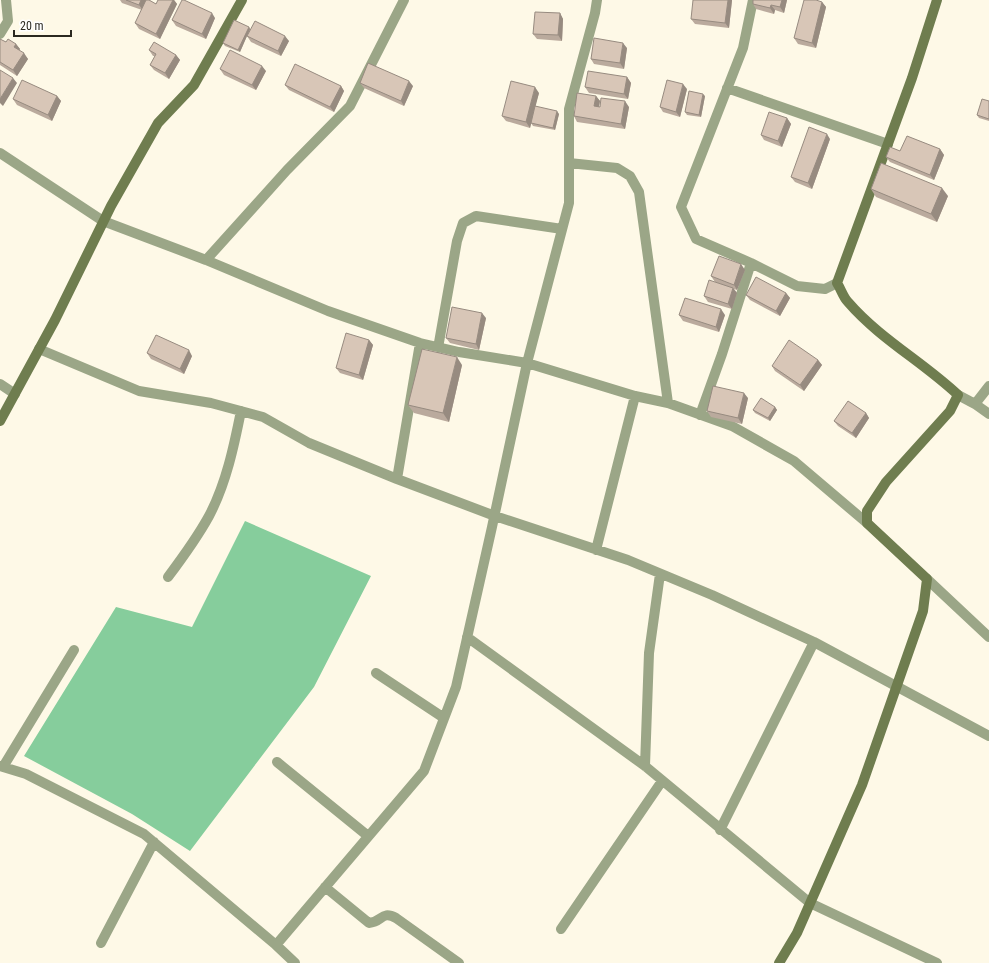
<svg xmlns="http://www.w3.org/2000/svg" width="989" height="963" font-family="'Roboto Condensed',sans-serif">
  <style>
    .water { fill: #86cd9c }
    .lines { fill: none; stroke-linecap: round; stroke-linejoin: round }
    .street { stroke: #9ba687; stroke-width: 10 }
    .secondary { stroke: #6f7d4f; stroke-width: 10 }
    .wall { fill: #baaa9d }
    .shaded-wall { fill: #978b80 }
    .building { fill: #d8c6b7; stroke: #978b80 }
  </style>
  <rect width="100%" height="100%" fill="#fef9e7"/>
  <path class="water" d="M245,521L371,576L314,687L190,851L132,814L24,756L116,607L192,627Z"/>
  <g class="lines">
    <path class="street" d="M0,34L8,21L6,0
      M727,88L888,144
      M0,153L103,221L206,260L328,311L420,343L459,352L527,363L635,396L668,403L732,426L794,461L867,523
      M569,163L617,168L630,176L639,192L668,403
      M206,260L287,170L350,106L404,0
      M751,263L797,286L825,289L837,283
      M438,348L457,241L463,223L476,216L562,229
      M39,349L139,391L211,403L263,417L309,443L397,479L495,516L628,560L712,595L814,642L989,736
      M0,384L15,394
      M958,395L975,404L989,414
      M975,404L989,386
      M700,415L722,354L751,263L696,239L681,207L743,48L753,0
      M397,479L420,343
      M596,550L635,396
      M168,577C183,557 197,538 209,516C226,484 234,446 241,411
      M927,579L989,637
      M467,637L645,766L810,903L937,963
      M376,673L444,718
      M277,762L368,836
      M0,766L26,774L144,834L276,945L424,771L456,687L492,527L527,363L569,203V109L595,13L597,0
      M645,766L649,653L660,574
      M3,767L74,650
      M720,830L814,642
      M325,887L369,923C383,922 381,910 396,918L459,963
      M561,929L662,781
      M101,943L154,842
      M276,945L295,963"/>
    <path class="secondary" d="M0,421L55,320L111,206L158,123L194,85L242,0
      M779,963L797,933L862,785L923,611L927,579L867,523V511L886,482L950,411L958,395C923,362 880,339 848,302C843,297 841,289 837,283L912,78L937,0"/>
  </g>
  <path class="wall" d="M120,0H149L156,4L158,0H174L177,4L160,39L139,29L135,23L142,10L122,3Z
    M732,0L729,28L695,24L691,19Z
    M787,0L784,13L775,10L774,14L756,9L753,4Z
    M822,2L826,7L816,48L798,44L794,38Z
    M560,13L563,19L562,41L537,39L533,34Z
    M215,18L206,39L176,26L172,20Z
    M249,27L250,29L289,41L281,56L251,42L247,36L240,52L225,46L223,43Z
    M0,39L6,42L16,44L20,49L19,50L28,59L17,76L0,65Z
    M627,48L624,69L594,64L591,59Z
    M149,50L176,55L180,60L169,79L154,70L150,65L155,56H153Z
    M220,69L266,71L256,90L224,75Z
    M627,77L631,83L628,99L589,93L585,87Z
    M360,83L413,86L404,106L364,88Z
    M285,85L341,86L344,91L334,112L289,90Z
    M687,89L680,117L663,112L660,107Z
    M539,93L535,106L559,114L555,130L533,126L531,123L530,128L506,121L502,116Z
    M57,96L61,101L52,121L17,105L13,99Z
    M596,96L600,101L599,107H629L625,129L577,122L574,116Z
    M705,96L701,117L687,115L685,112Z
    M989,101V121L979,118L977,115Z
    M787,118L791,124L782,147L764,140L761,135Z
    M830,139L812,189L795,182L791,177Z
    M940,149L944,155L934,180L890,162L886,157L900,151Z
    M871,189L948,196L937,222L876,197Z
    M745,270L737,290L734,289L737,293L732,309L708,302L704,296L722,285L715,282L711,276Z
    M786,293L790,298L780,316L750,300L746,295Z
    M679,315H725L719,332L683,321Z
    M486,318L479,350L450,343L446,338Z
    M369,340L373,345L363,380L340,373L336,368Z
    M147,353L192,356L184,374L151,359Z
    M818,360L822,365L804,391L775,371L772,366Z
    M462,365L449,422L414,413L408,405Z
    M748,398L742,424L711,417L707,411Z
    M775,407L777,410L770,421L755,413L753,410Z
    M866,413L869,418L856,438L838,426L834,421Z"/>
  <path class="shaded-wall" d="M141,0H147L143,10L139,5Z
    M173,0H174L177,4L160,39L156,34Z
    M728,0H732L729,28L725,23Z
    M782,0H787L784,13L780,7Z
    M822,2L826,7L816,48L812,43Z
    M771,5L775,10L774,14L770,8Z
    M212,13L215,18L206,39L202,34Z
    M560,13L563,19L562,41L558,35Z
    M249,27L250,29L240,52L238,50Z
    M285,36L289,41L281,56L278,51Z
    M623,43L627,48L624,69L620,63Z
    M16,44L20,49L18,53L14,47Z
    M24,53L28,59L17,76L13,70Z
    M176,55L180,60L169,79L165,73Z
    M262,66L266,71L256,90L252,85Z
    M627,77L631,83L628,99L624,94Z
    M13,78L17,83L3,106L0,103V99Z
    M409,81L413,86L404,106L401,101Z
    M683,84L687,89L680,117L676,112Z
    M341,86L344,91L334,112L330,107Z
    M535,87L539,93L530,128L526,122Z
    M703,94L705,96L701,117L699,115Z
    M57,96L61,101L52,121L48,115Z
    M596,96L600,101L598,111L594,106Z
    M625,101L629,107L625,129L621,124Z
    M557,111L559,114L555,130L553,128Z
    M787,118L791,124L782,147L778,141Z
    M827,134L830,139L812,189L808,183Z
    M940,149L944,155L934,180L930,175Z
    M942,188L948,196L937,222L931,214Z
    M741,264L745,270L737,290L734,285Z
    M733,288L737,293L732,309L728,304Z
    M786,293L790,298L780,316L776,311Z
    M721,309L725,315L719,332L716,327Z
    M482,313L486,318L479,350L476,344Z
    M369,340L373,345L363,380L359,375Z
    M189,350L192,356L184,374L180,369Z
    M457,357L462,365L449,422L443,413Z
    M818,360L822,365L804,391L800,385Z
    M744,393L748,398L742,424L738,418Z
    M775,407L777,410L770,421L768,418Z
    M866,413L869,418L856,438L852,433Z"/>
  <path class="building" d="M126,0H141L139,5Z
    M146,0H149L156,4L158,0H173L156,34L135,23Z
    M182,0H184L212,13L202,34L172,20Z
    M693,0H728L725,23L691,19Z
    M753,0H782L780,7L771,5L770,8L753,4Z
    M804,0H816L822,2L812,43L794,38Z
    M535,12L560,13L558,35L533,34Z
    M234,20L249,27L238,50L223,43Z
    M255,21L285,36L278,51L247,36Z
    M594,38L623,43L620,63L591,59Z
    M0,39L6,42L8,39L16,44L14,47L24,53L13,70L0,62Z
    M154,42L176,55L165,73L150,65L156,54L149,50Z
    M230,50L262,66L252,85L220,69Z
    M368,63L409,81L401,101L360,83Z
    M295,64L341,86L330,107L285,85Z
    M0,70L13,78L0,99Z
    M588,71L627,77L624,94L585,87Z
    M22,80L57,96L48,115L13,99Z
    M667,80L683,84L676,112L660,107Z
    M511,81L535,87L526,122L502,116Z
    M689,91L703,94L699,115L685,112Z
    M577,93L596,96L594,106L600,107L601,98L625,101L621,124L574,116Z
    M982,99L989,101V119L977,115Z
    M535,106L557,111L553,128L531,123Z
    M769,112L787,118L778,141L761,135Z
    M809,127L827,134L808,183L791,177Z
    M907,136L940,149L930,175L886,157L890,147L900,151Z
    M881,163L942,188L931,214L871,189Z
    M719,256L741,264L734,285L711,276Z
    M756,277L786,293L776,311L746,295Z
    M709,280L733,288L728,304L704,296Z
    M685,298L721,309L716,327L679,315Z
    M452,307L482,313L476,344L446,338Z
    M346,333L369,340L359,375L336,368Z
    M156,335L189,350L180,369L147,353Z
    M789,340L818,360L800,385L772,366Z
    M422,349L457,357L443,413L408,405Z
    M713,386L744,393L738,418L707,411Z
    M761,398L775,407L768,418L753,410Z
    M848,401L866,413L852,433L834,421Z"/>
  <path d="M14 30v6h57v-6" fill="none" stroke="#2b2920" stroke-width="2"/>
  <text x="20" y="30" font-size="12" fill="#2b2920" stroke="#ffffff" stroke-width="3" paint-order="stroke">20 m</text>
</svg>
